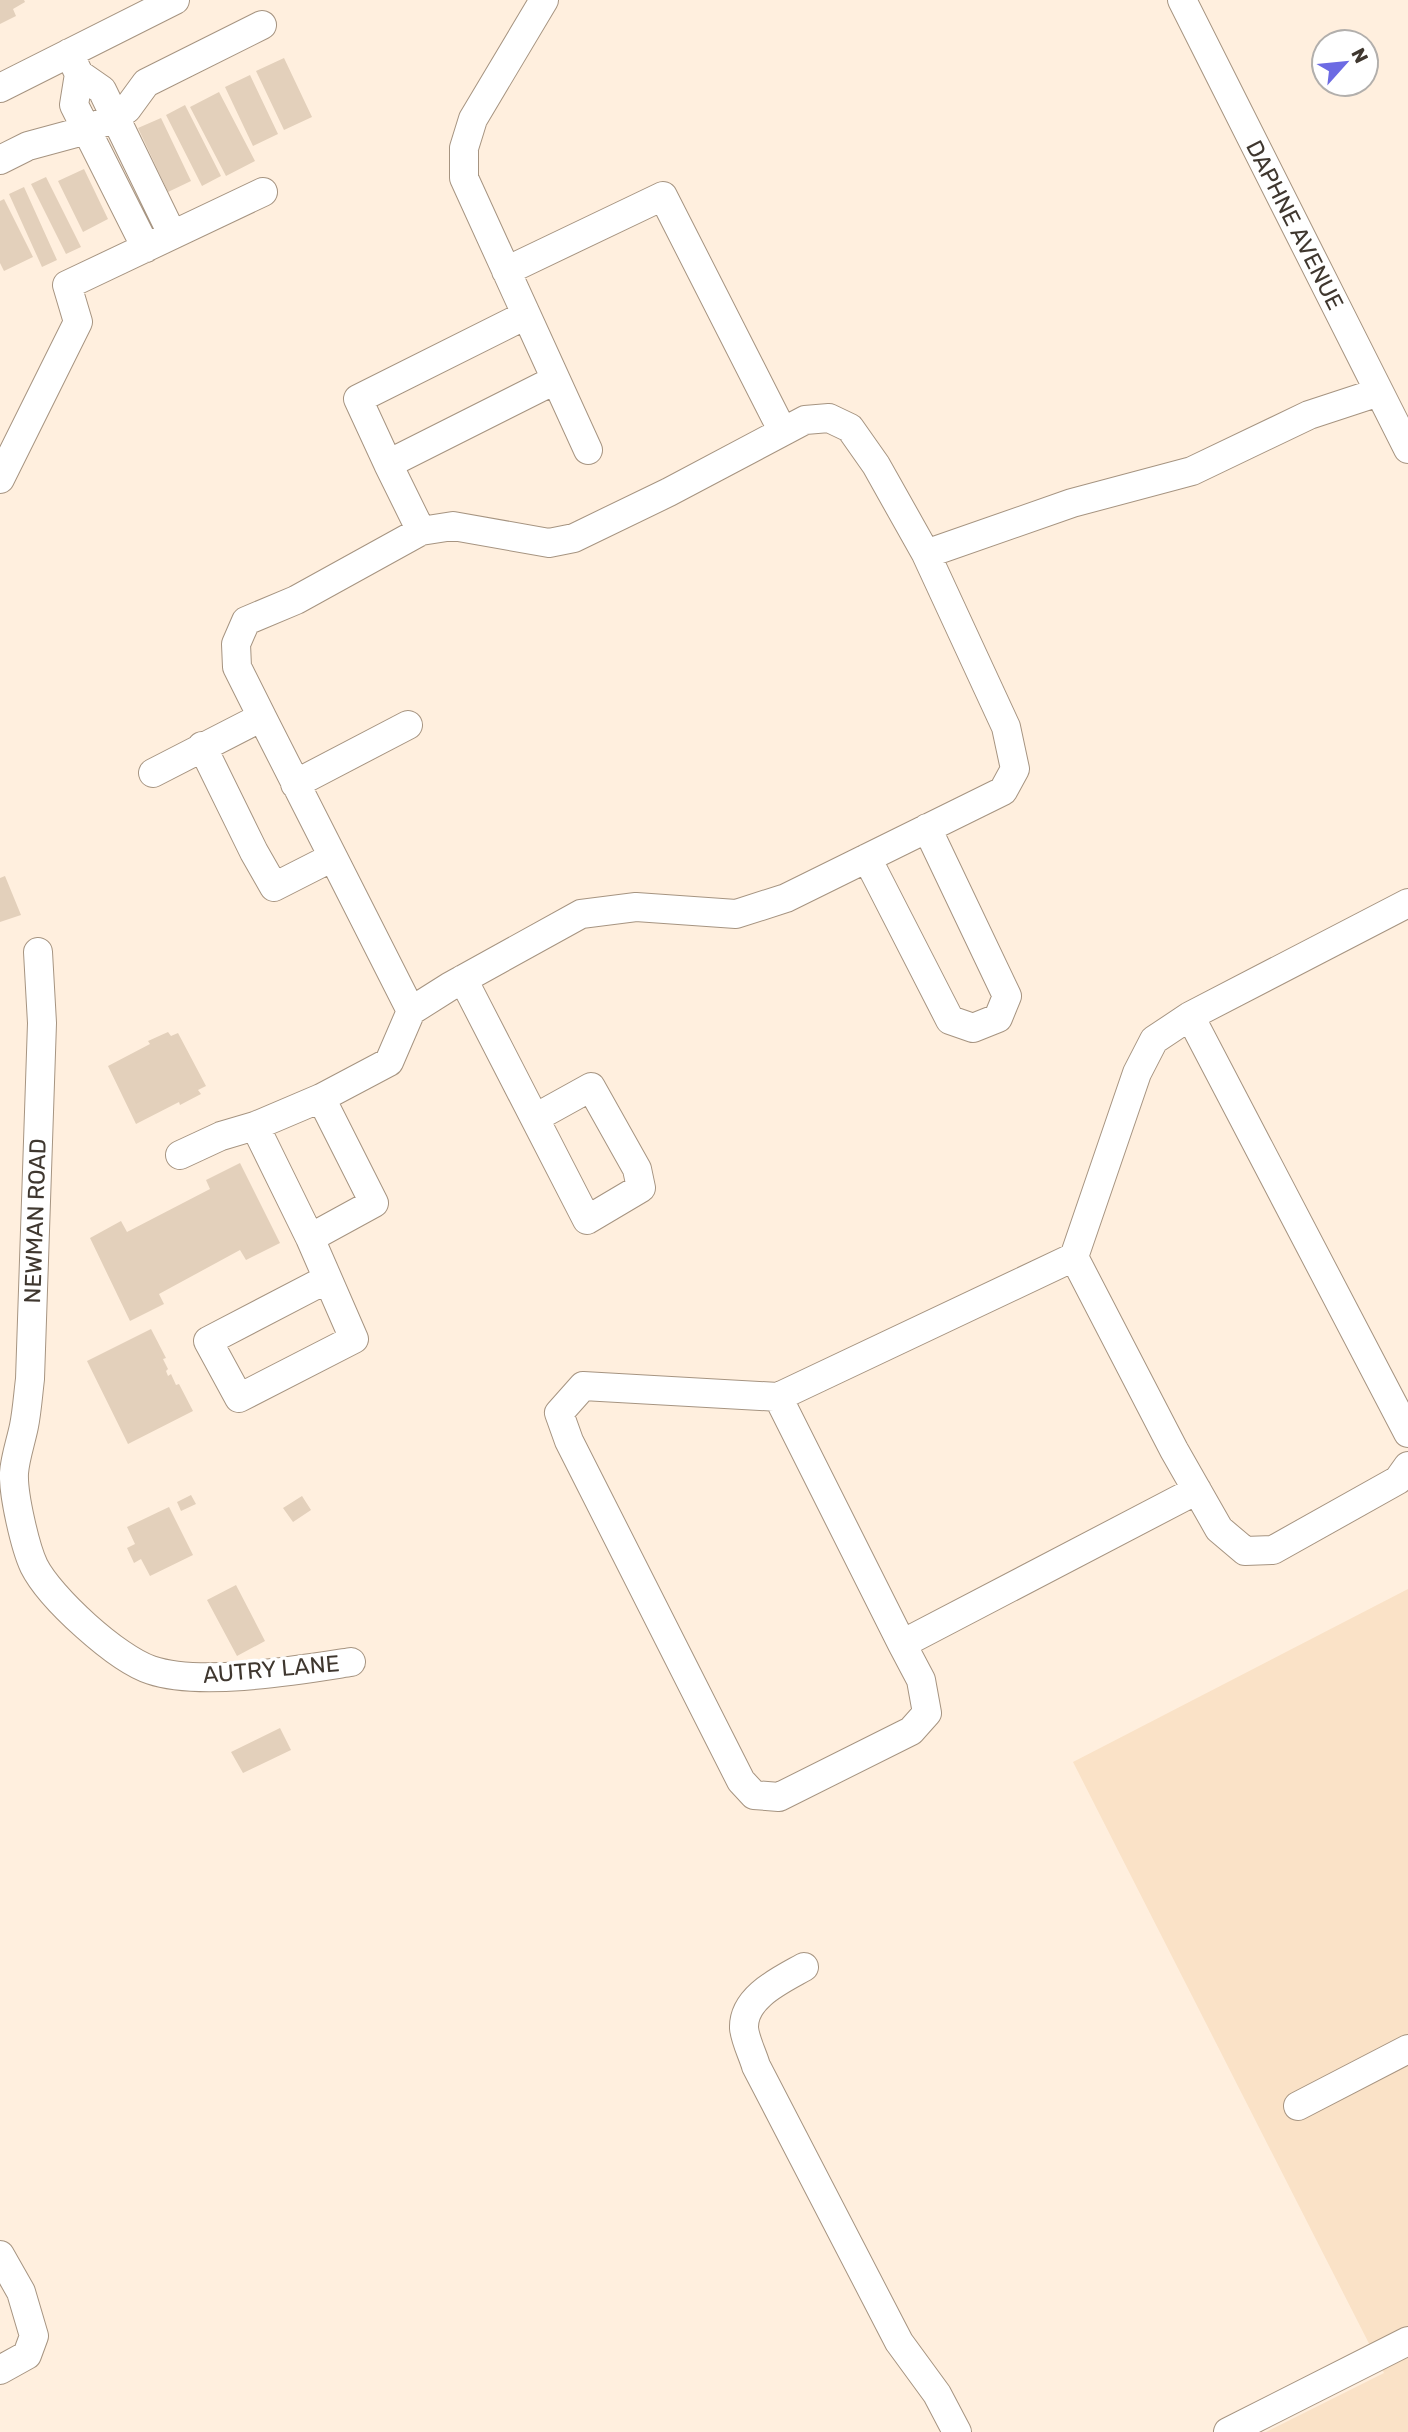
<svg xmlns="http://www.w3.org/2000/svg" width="1408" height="2432" font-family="Rubik,sans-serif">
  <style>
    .built { fill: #fae2c7 }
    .building { fill: #e3d0bb }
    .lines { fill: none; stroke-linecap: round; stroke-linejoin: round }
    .minor-casing { stroke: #a69481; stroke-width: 30 }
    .minor { stroke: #fff; stroke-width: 28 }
    .labels { text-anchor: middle; stroke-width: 7; stroke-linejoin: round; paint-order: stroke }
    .street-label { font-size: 23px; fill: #3f372f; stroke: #fff }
  </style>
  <rect width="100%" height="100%" fill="#ffefde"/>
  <path class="built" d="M1408,1589V2432H1266L1384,2373L1073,1762Z"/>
  <path class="building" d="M0,0H24L25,2L13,9L16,16L0,24Z
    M284,58L312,117L284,130L256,71Z
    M250,75L278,134L253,146L225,87Z
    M219,92L255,161L226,176L190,107Z
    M185,105L221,176L202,186L166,115Z
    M161,118L191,181L168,192L138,128Z
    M84,169L108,219L83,232L58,181Z
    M46,177L81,247L66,254L31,184Z
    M24,187L57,260L42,267L9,194Z
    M4,199L33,257L4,271L0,263V201Z
    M5,876L21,915L0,922V878Z
    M168,1032L171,1036L178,1033L206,1086L198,1090L201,1094L180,1105L179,1102L136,1124L108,1066L150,1044L148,1041Z
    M240,1163L280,1243L246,1260L240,1250L159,1294L164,1304L130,1321L90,1238L121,1221L127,1232L210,1189L206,1180Z
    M151,1329L166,1358L163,1359L168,1369L166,1371L168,1376L171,1374L176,1385L179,1384L193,1411L128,1444L87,1361Z
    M191,1495L196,1504L181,1511L177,1502Z
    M302,1496L311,1510L293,1522L283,1508Z
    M169,1507L193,1555L150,1576L141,1559L134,1563L127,1548L135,1544L127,1527Z
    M236,1585L265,1641L237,1656L207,1600Z
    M280,1728L291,1750L243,1773L231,1752Z"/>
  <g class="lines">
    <g class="minor-casing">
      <path id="minor" d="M544,0L473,119L464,148V178L588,450
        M1182,0L1408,449
        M69,53L79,74L102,90L172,234
        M79,74L74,105L146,248
        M0,88L175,0
        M0,160L28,146L87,130L114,117L127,109L146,83L262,25
        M506,271L663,196L782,430
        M388,464L358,399L526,315
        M0,479L78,322L67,285L263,192
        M421,531L388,464L555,380
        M926,554L1072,503L1192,471L1309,415L1379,392
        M262,717L333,857
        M153,773L262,717L237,667L236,644L246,621L296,600L421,531L453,526L549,543L574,538L669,492L805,420L829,418L850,428L876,465L926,554L1006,727L1015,769L1003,791L786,898L736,914L636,907L581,914L449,987L411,1011
        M295,784L408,725
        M867,858L950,1020L973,1028L998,1018L1007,996L927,828
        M38,952L42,1023L30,1379C28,1395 27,1411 24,1426C21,1441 15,1458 14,1473C13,1494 25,1547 34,1566C50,1598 117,1659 151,1670C201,1687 299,1670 351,1662
        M463,979L587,1220L641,1188L637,1169L591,1087L535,1118
        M1190,1016L1408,1433
        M255,1126L310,1238L374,1203L321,1098
        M180,1155L221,1136L255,1126L321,1098L389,1062L411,1011L333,857L274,887L254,852L202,746
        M310,1238L354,1339L239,1398L208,1341L327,1279
        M1074,1257L1174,1450L1219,1529L1245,1551L1273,1550L1398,1480L1408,1466
        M778,1397L902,1644
        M1197,1490L902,1644L921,1680L927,1713L911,1731L779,1797L754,1795L741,1781L569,1441L559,1413L583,1386L778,1397L1074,1257L1137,1073L1154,1040L1190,1016L1408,903
        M804,1967C781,1980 743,1997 744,2028C745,2040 753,2055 756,2066L899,2342L937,2394L957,2432
        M1298,2106L1408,2049
        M0,2255L21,2292L34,2336L27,2355L0,2370
        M1228,2432L1408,2341"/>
    </g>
    <use href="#minor" class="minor"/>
  </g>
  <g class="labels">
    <g class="street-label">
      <text transform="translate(1295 225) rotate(63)" y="8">DAPHNE AVENUE</text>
      <text transform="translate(35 1221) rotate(-88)" y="8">NEWMAN ROAD</text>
      <text transform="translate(271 1669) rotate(-5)" y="8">AUTRY LANE</text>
    </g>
  </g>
  <g transform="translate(1345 63) rotate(63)"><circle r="33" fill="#ffffff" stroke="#b2afac" stroke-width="2"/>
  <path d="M0-5L12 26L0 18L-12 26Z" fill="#6c6ae3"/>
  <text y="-10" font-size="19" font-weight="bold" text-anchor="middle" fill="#3f372f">N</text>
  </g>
</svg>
